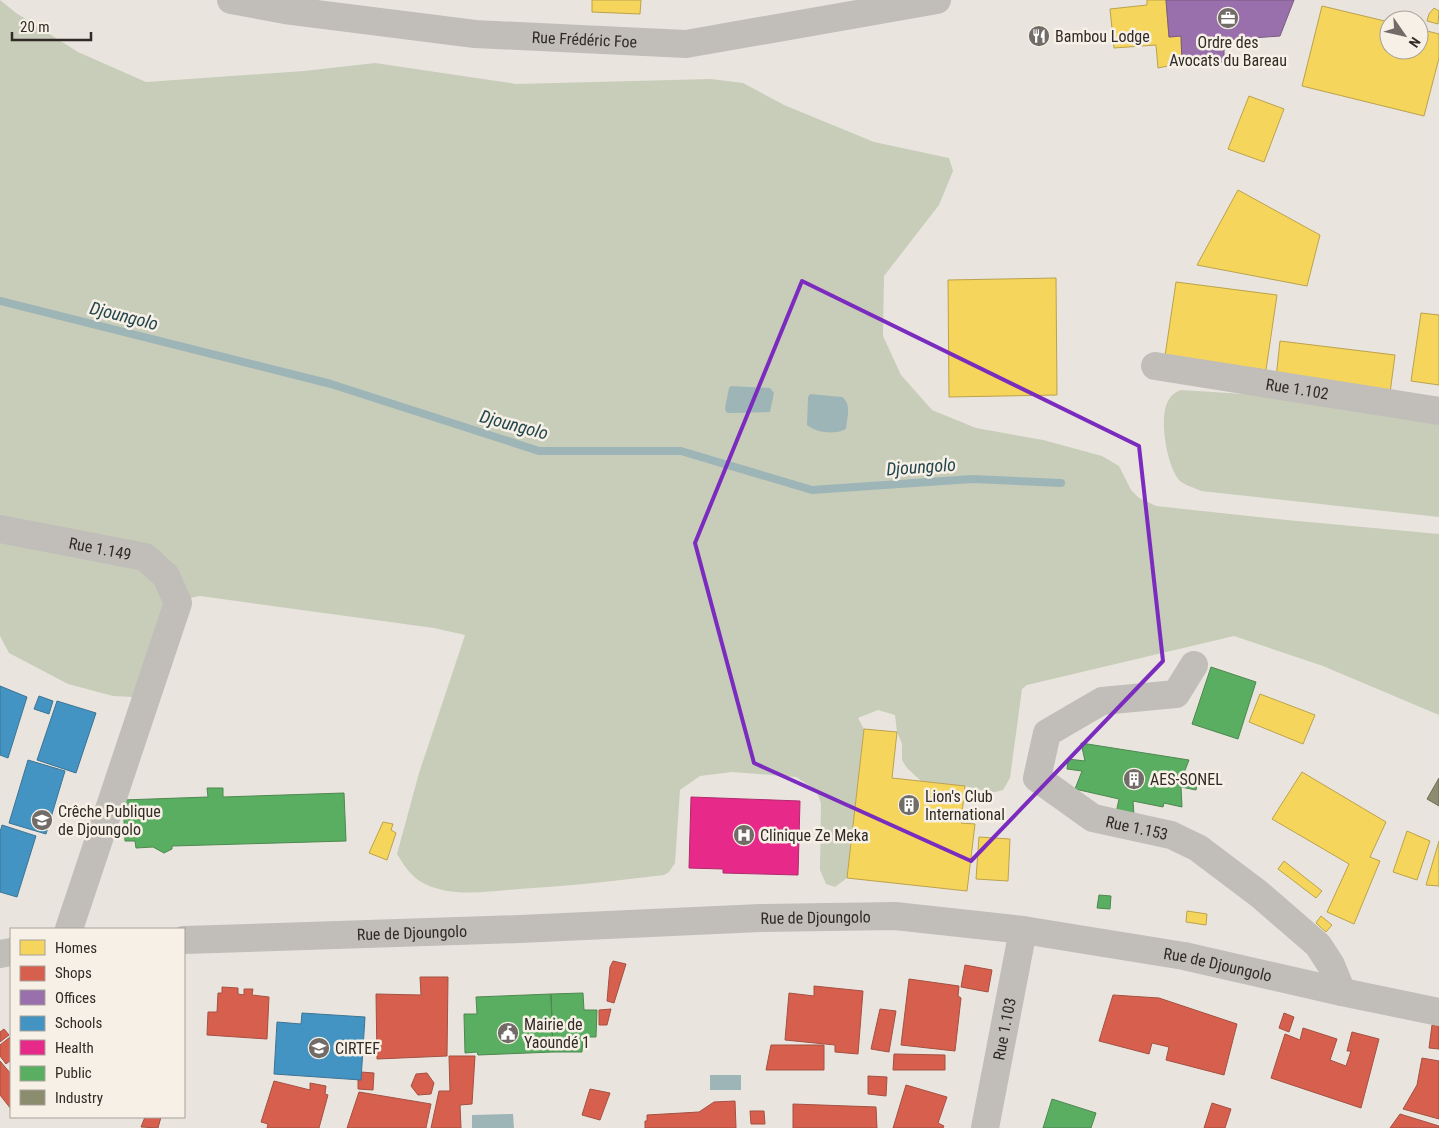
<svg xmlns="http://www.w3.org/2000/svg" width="1439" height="1128" font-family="'Roboto Condensed',sans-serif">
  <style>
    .green { fill: #c8cdba }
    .water { fill: #9db5b7 }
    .homes { fill: #f6d55c; stroke: #bba24c }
    .shops { fill: #d6604d; stroke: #a45042 }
    .offices { fill: #9970ab; stroke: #7a5b83 }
    .schools { fill: #4393c3; stroke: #3e7494 }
    .health { fill: #e7298a; stroke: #b02a6c }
    .public { fill: #5aae61; stroke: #4e8750 }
    .industry { fill: #8c8c6e; stroke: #716f59 }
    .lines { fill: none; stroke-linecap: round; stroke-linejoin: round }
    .stream { stroke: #9db5b7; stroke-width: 8 }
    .minor { stroke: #c1bdb8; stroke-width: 28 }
    .marked { fill: none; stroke: #7b2cbf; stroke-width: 4; stroke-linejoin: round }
    .labels { text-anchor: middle; stroke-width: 5; stroke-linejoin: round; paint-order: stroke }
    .poi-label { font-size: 16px; fill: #312b27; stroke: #f6f0e6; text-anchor: start }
    .street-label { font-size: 16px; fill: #312b27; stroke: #f6f0e6 }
    .water-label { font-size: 18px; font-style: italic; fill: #23464d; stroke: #f6f0e6 }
  </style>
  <rect width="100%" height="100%" fill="#e9e5de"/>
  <path class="green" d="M0,0L16,13L78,52L146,82L304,71L375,63L516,84L711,79L743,83L784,105L874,142L949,158L953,171L939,205L884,276L883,336L901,375L932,410L976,428L1043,440L1102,456L1119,466L1131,490L1139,498L1156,506L1287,520L1439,534V715L1323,666L1234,636L1027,685L1022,689L1010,778L1003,790L991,793L965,786L921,781L907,768L902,760V744L897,732L895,715L878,710L858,718L864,729L847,878L835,887L826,884L820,870L821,803L816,790L796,777L732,772L700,776L680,790L675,863L669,872L664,875C615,881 568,886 519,889C489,891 453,898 425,884C411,877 405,867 397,854L419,773L465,635L434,628L200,596L190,598L144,691L132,697L113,696L68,684L9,653L0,636Z
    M1181,390L1276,396L1439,420V517L1201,491C1195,488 1184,485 1180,481C1167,467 1160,423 1166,406C1169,397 1173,393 1181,390Z"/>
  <path class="water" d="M731,386L770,388L774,393L770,412L729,413L726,412L725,408L729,388Z
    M810,394L842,397C852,404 847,418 846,429C835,435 817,433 807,425L808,397Z
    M710,1075H741V1090H710Z
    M513,1114L514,1128H472V1115Z"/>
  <path class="homes" d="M592,0H641L640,14L592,12Z
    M1147,0H1166L1169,37L1181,36L1182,63L1158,68L1156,45L1114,48L1110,9L1147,5Z
    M1322,6L1389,22V50H1419V29L1439,34V58L1424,116L1302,86Z
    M1434,8L1439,11L1438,24L1427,21L1429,14Z
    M1249,96L1284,109L1264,162L1228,149Z
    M1238,190L1320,235L1307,286L1197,265Z
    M1056,278L1057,395L949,397L948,280Z
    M1176,282L1277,295L1266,370L1165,356Z
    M1421,313L1439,315V385L1411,381Z
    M1280,341L1395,355L1390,393L1276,378Z
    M1260,694L1315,715L1303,744L1249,722Z
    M864,729L897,732L892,778L965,786L961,823L975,824L967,891L847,878Z
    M1302,772L1386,822L1370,857L1380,861L1354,924L1327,912L1349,864L1272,819Z
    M383,822L393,824L391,830L396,833L387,860L369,853Z
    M1407,831L1430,841L1417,880L1393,872Z
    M979,837L1010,839L1008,881L976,879Z
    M1439,841V886L1426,885Z
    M1284,861L1322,891L1316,898L1278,869Z
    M1187,911L1207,914L1206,925L1186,922Z
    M1321,916L1332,925L1326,932L1316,923Z"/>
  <path class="shops" d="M613,961L626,964L614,1003L607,1001L610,967Z
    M965,965L992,970L988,992L961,987Z
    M420,977H448L447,1056L377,1059L376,994L421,995Z
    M909,979L959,986L958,996L961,998L955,1051L901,1045Z
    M814,986L863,991L858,1054L835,1052V1045L785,1040L789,993L814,996Z
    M222,987L238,988V994L244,995V989H253L252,995L269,997L267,1039L207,1035L208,1012H217L218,993H222Z
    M1113,995L1159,998L1237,1024L1224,1075L1166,1060L1169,1047L1152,1043L1149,1054L1099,1041Z
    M611,1009L607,1025H599V1010Z
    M880,1009L896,1011L889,1052L871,1049Z
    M1284,1013L1294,1017L1289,1032L1279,1028Z
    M1432,1025L1439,1026V1049L1429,1048Z
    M1303,1028L1337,1039L1330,1060L1346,1066L1351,1051H1347L1352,1032L1379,1039L1361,1108L1271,1078L1285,1034L1300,1040Z
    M4,1029L9,1035L0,1042V1032Z
    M10,1037L11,1060L6,1064L0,1056V1045Z
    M771,1045H824V1070H766Z
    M894,1054L945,1055V1070H893Z
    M449,1056H475L472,1104L460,1105L461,1128H431L439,1091H450Z
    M1422,1058L1439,1061V1119L1403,1109L1417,1085Z
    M0,1061L11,1074V1109L0,1095Z
    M361,1072L374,1073L373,1090L358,1089V1080H361Z
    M427,1073L434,1083L431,1094L418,1095L411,1086L416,1074Z
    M868,1076L887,1077L886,1096L868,1094Z
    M274,1081L310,1090V1083L326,1086L325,1094L328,1095L319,1128H267L268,1124L261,1122Z
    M906,1085L947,1097L938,1123L944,1126L943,1128H893Z
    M590,1089L610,1093L600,1120L582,1115Z
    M359,1092L431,1104L426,1128H347Z
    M735,1101L736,1128H645V1121H647V1115L699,1112L714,1102Z
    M1212,1103L1231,1109L1225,1128H1204Z
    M793,1104L876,1107L877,1128H793Z
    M750,1111H764L765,1124H751Z
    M1400,1114L1439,1126V1128H1390Z
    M145,1117H161L158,1128L141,1127Z"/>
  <path class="offices" d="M1166,0H1294L1280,36L1224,40V62L1182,63L1181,36L1169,37Z"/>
  <path class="schools" d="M0,686L27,697L8,758L0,755Z
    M39,696L53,701L49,714L34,709Z
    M57,701L96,713L76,773L37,760Z
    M28,760L65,771L46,834L9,823Z
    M2,825L36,836L17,897L0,892V832Z
    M302,1013L365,1017L361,1080L274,1074L277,1022L301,1024Z"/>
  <path class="health" d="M691,797L800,801L798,875L723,873V869L689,868Z"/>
  <path class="public" d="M1211,667L1256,682L1238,739L1192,724Z
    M1081,743L1189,760L1182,778L1198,781L1196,790L1181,787L1182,807L1164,803L1163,807L1133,801L1134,815L1116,813L1119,799L1075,789L1082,771L1067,769L1068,759L1085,761Z
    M207,788H223V797L344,793L346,841L172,846V849L164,853L153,847L136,848L135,841H125L123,800L208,797Z
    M1099,895L1111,896L1110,909L1097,908Z
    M583,993L584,1010H597L596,1037H583L582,1052H553L551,994Z
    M551,994L553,1052L478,1055L477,1052L465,1053L464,1014H477L476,997Z
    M1052,1099L1096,1113L1091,1128H1043Z"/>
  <path class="industry" d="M1439,778V806L1427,799Z"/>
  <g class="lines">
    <path class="stream" d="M0,301L331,384L539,451H681L812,490L972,479L1061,483"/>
    <g class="minor">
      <path id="s1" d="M231,0L285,10L475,34L686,44L937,0"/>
      <path id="s2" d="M1155,366L1439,411"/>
      <path id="s3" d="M0,529L145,557L166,576L178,603L69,929"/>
      <path id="s4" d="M1194,665L1176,694L1102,701L1047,733L1037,778L1093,818L1171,835L1198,848L1259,894L1318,945L1331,965L1342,992"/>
      <path id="s5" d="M184,940L520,929L760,918L895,916L1023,930L1184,956L1342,992L1439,1012"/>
      <path d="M0,954L11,952"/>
      <path id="s6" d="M985,1128L1023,930"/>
    </g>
  </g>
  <path class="marked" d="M802,281L1139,446L1163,661L971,861L754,763L695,543Z"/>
  <defs>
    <g id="office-disc" transform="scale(1.125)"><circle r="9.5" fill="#716c67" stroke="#f6f0e6"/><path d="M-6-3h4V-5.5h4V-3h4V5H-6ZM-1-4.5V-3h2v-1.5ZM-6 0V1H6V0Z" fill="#fff"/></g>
    <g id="restaurant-disc" transform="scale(1.125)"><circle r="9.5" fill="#716c67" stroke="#f6f0e6"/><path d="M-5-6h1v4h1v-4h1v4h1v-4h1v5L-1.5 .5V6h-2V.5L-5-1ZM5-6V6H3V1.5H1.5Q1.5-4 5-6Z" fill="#fff"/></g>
    <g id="building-disc" transform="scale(1.125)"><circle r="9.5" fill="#716c67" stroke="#f6f0e6"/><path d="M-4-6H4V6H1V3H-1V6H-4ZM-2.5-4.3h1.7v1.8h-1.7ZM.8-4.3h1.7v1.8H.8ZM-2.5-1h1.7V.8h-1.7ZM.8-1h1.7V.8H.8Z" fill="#fff"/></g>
    <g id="school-disc" transform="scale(1.125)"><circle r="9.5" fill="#716c67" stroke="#f6f0e6"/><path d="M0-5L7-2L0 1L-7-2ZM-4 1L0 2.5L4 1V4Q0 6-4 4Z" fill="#fff"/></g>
    <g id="hospital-disc" transform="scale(1.125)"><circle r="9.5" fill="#716c67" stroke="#f6f0e6"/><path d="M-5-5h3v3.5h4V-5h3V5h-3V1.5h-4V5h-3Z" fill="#fff"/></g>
    <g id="civic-disc" transform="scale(1.125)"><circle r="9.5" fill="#716c67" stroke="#f6f0e6"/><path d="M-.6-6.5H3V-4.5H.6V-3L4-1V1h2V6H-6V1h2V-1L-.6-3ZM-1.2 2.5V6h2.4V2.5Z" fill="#fff"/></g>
  </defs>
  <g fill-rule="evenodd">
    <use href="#office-disc" x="1228" y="18"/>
    <use href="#restaurant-disc" x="1039" y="36"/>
    <use href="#building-disc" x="1134" y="779"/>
    <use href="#building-disc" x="909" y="805"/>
    <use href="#school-disc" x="42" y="820"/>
    <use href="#hospital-disc" x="744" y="835"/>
    <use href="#civic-disc" x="508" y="1033"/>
    <use href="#school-disc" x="319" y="1048"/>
  </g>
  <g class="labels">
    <g class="poi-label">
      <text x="1055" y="42">Bambou Lodge</text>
      <text x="1228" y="48" text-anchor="middle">Ordre des<tspan x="1228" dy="18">Avocats du Bareau</tspan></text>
      <text x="1150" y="785">AES-SONEL</text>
      <text x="925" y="802">Lion's Club<tspan x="925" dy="18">International</tspan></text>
      <text x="58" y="817">Crêche Publique<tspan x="58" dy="18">de Djoungolo</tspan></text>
      <text x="760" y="841">Clinique Ze Meka</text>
      <text x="524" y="1030">Mairie de<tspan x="524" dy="18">Yaoundé 1</tspan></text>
      <text x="335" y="1054">CIRTEF</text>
    </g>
    <g class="street-label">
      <text dy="6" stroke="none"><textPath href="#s1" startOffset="356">Rue Frédéric Foe</textPath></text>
      <text dy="6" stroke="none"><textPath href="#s2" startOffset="144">Rue 1.102</textPath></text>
      <text dy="6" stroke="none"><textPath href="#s3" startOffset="102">Rue 1.149</textPath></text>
      <text dy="6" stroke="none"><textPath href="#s4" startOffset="332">Rue 1.153</textPath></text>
      <text dy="6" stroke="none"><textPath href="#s5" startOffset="632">Rue de Djoungolo</textPath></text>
      <text dy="6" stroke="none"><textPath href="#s5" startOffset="228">Rue de Djoungolo</textPath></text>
      <text dy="6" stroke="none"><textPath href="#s5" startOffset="1038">Rue de Djoungolo</textPath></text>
      <text dy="6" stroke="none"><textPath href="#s6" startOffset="101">Rue 1.103</textPath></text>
    </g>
    <g class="water-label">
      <text transform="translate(124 316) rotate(14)" y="6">Djoungolo</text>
      <text transform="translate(514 425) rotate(15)" y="6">Djoungolo</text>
      <text transform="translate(921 467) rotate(-4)" y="6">Djoungolo</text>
    </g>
  </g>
  <rect x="10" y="928" width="175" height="190" fill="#f6f0e6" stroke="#a7a19a"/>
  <rect x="20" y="940" width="25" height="15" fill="#f6d55c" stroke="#a7a19a"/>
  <text x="55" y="953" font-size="15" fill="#312b27">Homes</text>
  <rect x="20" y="966" width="25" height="15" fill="#d6604d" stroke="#a7a19a"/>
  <text x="55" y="978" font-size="15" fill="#312b27">Shops</text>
  <rect x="20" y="990" width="25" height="15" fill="#9970ab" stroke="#a7a19a"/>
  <text x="55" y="1003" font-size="15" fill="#312b27">Offices</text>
  <rect x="20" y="1016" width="25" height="15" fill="#4393c3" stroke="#a7a19a"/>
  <text x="55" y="1028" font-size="15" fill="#312b27">Schools</text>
  <rect x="20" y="1040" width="25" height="15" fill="#e7298a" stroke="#a7a19a"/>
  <text x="55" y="1053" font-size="15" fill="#312b27">Health</text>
  <rect x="20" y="1066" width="25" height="15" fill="#5aae61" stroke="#a7a19a"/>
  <text x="55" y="1078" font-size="15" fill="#312b27">Public</text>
  <rect x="20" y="1090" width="25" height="15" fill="#8c8c6e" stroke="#a7a19a"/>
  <text x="55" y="1103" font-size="15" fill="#312b27">Industry</text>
  <g transform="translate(1404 35) rotate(124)"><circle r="24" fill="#f6f0e6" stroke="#a7a19a"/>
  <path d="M0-4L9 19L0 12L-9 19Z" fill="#716c67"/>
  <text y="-8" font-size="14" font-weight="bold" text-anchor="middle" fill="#312b27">N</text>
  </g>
  <path d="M12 32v8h79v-8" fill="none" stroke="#312b27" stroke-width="2.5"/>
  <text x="20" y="32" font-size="15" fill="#312b27" stroke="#f6f0e6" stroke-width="4" paint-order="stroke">20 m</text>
</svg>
